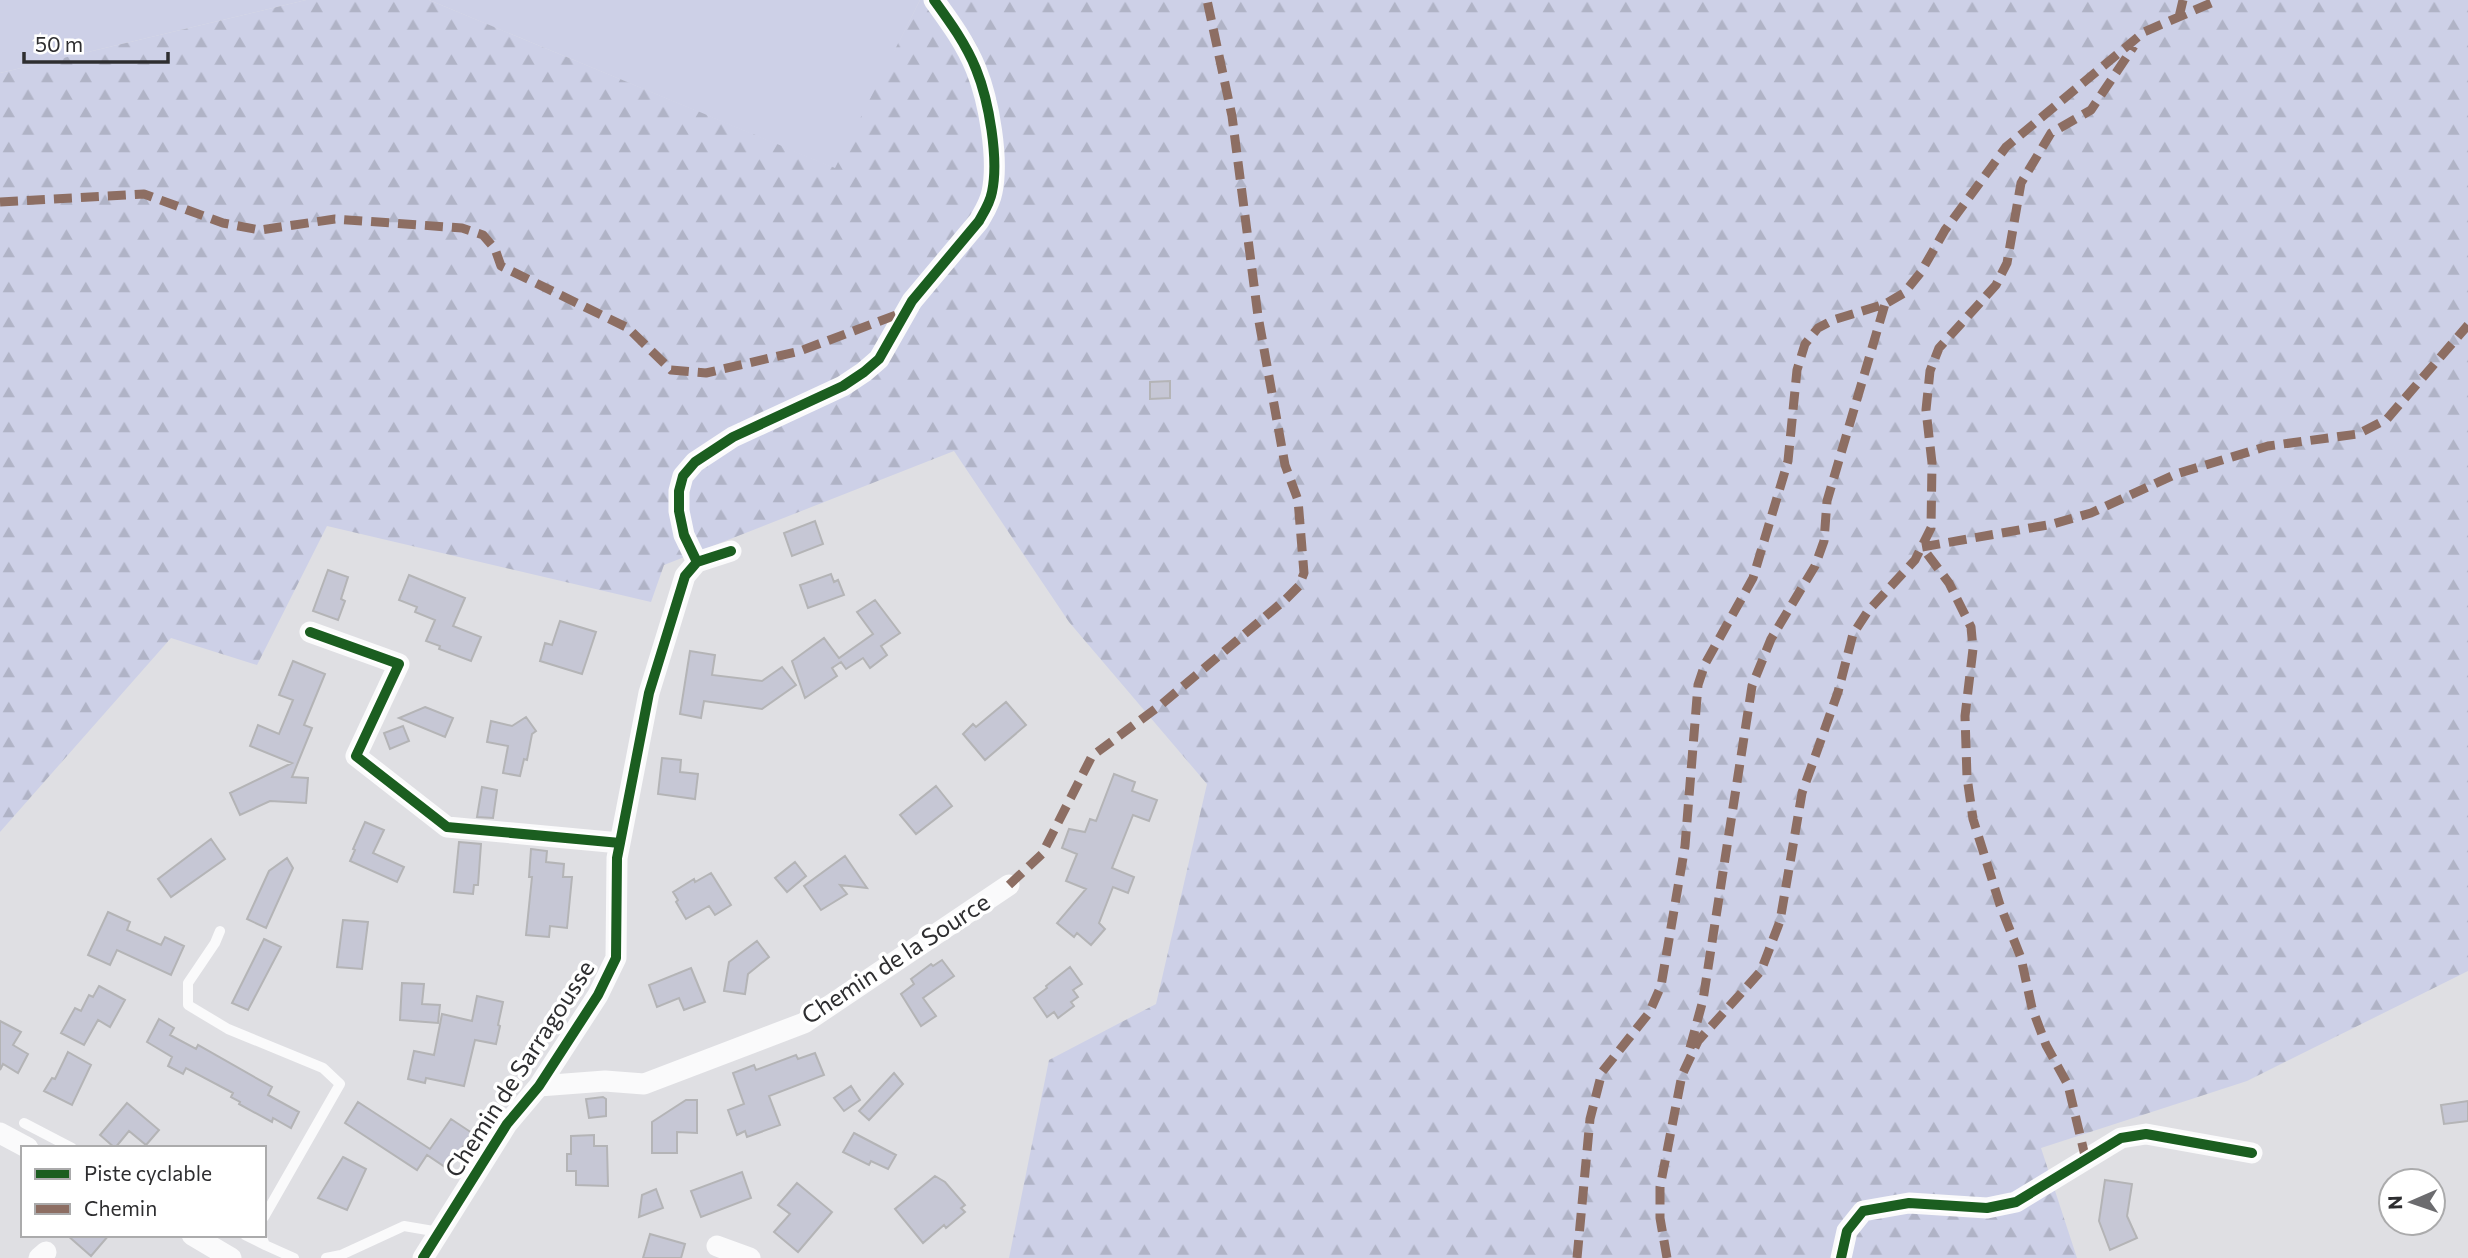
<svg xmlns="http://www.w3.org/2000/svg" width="2468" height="1258" font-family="Commissioner,sans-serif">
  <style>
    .green { fill: #cdd0e7 }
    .forest { fill: url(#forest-firs) }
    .building { fill: #c6c7d5; stroke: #b4b4b6; stroke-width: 2 }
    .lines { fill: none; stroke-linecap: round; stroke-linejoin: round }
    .lane { stroke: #fafafb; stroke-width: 10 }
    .street { stroke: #fafafb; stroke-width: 21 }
    .quiet { stroke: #8d6e63; stroke-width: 9; stroke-dasharray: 18 9; stroke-linecap: butt }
    .cycleway-casing { stroke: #fff; stroke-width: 15 }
    .cycleway { stroke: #1b5e20; stroke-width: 10 }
    .labels { text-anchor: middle; stroke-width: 7; stroke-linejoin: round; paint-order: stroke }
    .street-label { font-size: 24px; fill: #2e2e30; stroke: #fff }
  </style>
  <defs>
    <pattern id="forest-firs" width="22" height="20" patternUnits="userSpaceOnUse" patternTransform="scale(1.75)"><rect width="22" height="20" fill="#cdd0e7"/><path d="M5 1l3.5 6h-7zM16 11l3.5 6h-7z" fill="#b0b3c6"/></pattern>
  </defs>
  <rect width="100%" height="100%" fill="#dfdfe3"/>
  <path class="green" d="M0,0H306L0,73Z
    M429,0H920L836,169Z"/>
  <path class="forest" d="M306,0H429L835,168L920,0H2468V971L2247,1081L2041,1148L2077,1258H1009L1049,1060L1156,1004L1207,784L1069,622L954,451L664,565L651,602L327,526L257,665L171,638L0,832V73Z"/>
  <path class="building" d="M1170,381V398L1150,399V382Z
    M815,521L823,544L792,556L784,533Z
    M328,570L348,577L341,599L345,601L338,620L313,611Z
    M831,574L834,582L838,580L844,595L808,608L800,585Z
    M409,575L465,598L453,626L481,637L471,661L439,649L440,646L426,641L435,620L415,612L417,607L399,600Z
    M875,600L900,633L881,646L887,655L870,668L863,658L846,669L841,662L832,668L837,676L805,698L792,661L824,638L839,658L873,634L857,612Z
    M560,621L596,632L582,674L540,661L545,643L552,645Z
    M690,651L715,655L712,675L762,681L782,667L796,685L762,709L704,701L701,718L680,714Z
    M293,661L325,674L304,725L312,728L292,777L308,778L306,803L270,801L240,815L230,793L292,763L250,746L258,725L279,734L293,700L279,695Z
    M1006,702L1026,725L985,760L963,734L973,724L976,727Z
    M425,707L453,718L445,737L399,718Z
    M526,717L536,731L532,734L527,760L524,759L520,776L503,773L508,746L487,742L491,721L512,726Z
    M403,726L409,741L390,749L384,733Z
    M662,758L681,760L680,772L698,774L695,799L658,794Z
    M1114,774L1135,782L1132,791L1157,800L1149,821L1133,815L1112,868L1134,877L1128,893L1113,887L1099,923L1105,929L1091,945L1077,933L1074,937L1057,923L1086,889L1066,881L1077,854L1062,848L1069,829L1085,832L1090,819L1096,821Z
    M936,786L952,806L916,834L900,815Z
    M482,787L497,790L493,818L477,817Z
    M365,822L384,830L373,853L404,867L397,882L350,861L355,850L353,849Z
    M211,839L225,859L171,897L158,879Z
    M459,842L481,844L478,885H474L473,894L454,892Z
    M531,849L547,851L546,862L564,864L563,877H572L567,928L550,926L549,937L526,935L532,877H529Z
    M845,856L867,888L840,885L847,894L821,910L804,886Z
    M287,858L293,868L266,928L247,919L269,871Z
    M795,862L806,876L787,892L775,878Z
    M711,873L731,905L715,915L709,906L686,919L676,902L678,900L673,892L694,879L695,882Z
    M108,912L130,922L127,930L161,945L165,937L184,946L171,975L117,950L110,965L88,955Z
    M343,920L368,922L362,969L337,967Z
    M264,939L281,947L248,1010L232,1003Z
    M757,941L769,957L748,974L745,994L724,991L729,962Z
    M942,960L954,976L923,998L936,1016L921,1026L901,994L914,984L911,979L931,964L933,966Z
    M1070,967L1082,984L1073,990L1078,997L1071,1002L1074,1006L1058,1018L1054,1012L1047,1017L1034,998L1047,988L1046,986Z
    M691,968L705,1002L684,1010L679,998L657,1007L649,985Z
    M402,983L424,984L422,1004L440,1005L438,1023L400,1020Z
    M99,986L125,1000L110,1027L98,1020L84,1045L61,1033L75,1008L81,1011L89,995L93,997Z
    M477,996L503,1002L498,1025L500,1026L496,1044L475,1040L464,1086L426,1078L425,1083L408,1079L414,1051L434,1055L442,1014L472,1021Z
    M159,1019L174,1028L170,1035L196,1049L198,1045L272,1087L268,1095L299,1112L291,1128L273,1118L272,1122L239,1104L240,1102L231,1097L233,1093L186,1068L183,1074L168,1066L172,1057L147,1042Z
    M0,1021L21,1032L13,1045L28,1054L18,1073L3,1064L0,1070Z
    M68,1052L91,1065L72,1105L44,1091L52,1078L55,1079Z
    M815,1053L824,1075L769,1096L780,1125L747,1137L745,1131L737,1135L728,1110L744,1104L733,1073L754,1065L756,1070L796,1055L798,1059Z
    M894,1073L903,1084L869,1120L859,1111Z
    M851,1086L860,1100L844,1111L834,1098Z
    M603,1097L606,1099V1116L589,1118L586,1099Z
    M686,1100H697V1133L677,1132V1153H652V1122Z
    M2468,1101V1121L2444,1124L2441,1105Z
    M358,1102L430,1149L451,1119L472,1133L448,1169L427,1155L417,1170L345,1123Z
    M127,1103L159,1130L146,1145L129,1131L115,1148L100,1135Z
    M854,1133L896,1155L888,1169L871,1161L869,1165L843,1152Z
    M594,1135V1146H607L608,1186L576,1185V1171H567V1154H571V1136Z
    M343,1157L366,1169L347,1210L318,1198Z
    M742,1172L751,1198L701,1217L691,1191Z
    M935,1176L945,1182L965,1205L961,1208L965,1212L946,1228L944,1225L923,1243L895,1209Z
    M2105,1180L2132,1184L2127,1216L2137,1238L2110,1250L2099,1221Z
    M797,1183L832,1212L798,1252L774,1232L790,1214L778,1205Z
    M656,1189L663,1208L639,1217L642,1195Z
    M650,1234L685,1244L681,1258H643Z
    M67,1235H109L91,1256Z"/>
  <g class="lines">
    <path class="lane" d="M220,931L215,943L188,983V1005L228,1029L323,1068L340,1084L264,1217
      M24,1123L72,1148
      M245,1235L265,1245
      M261,1235L265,1245L294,1258
      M326,1258L341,1255L404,1226L439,1232"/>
    <path class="street" d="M697,562L684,535L679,511V491L683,476L695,462L733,437L843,386L864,372L879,359L912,301L979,221C984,212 990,203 992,192C999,159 989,101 976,69C966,44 950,22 934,0
      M310,632L399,664L356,756L447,827L620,843
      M539,1086L605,1081L644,1084L804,1023L1009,885
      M0,1133L28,1148
      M192,1235L231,1258
      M717,1246L750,1258
      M39,1258L46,1252
      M423,1258L507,1124L539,1086L598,995L616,958L617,858L620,843L649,693L685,576L697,562L731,551
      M1841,1258L1847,1231L1863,1211L1909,1203L1987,1208L2016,1202L2121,1138L2146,1134L2252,1153"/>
    <path class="quiet" d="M2179,17L2183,0
      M0,202L144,194L223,223L260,230L335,219L462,228L483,235L495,249L501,266L628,328L671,370L706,373L800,351L904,312
      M1009,885L1042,854L1092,756L1162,704L1286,599L1299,586L1304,573L1298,500L1285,465L1258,316L1232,116L1207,0
      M1690,1048L1703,1000L1752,686L1771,639L1815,566L1824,541L1827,501L1885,304
      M2086,1160L2068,1085L2046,1045L2032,1008L2021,958L2000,905L1973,819L1967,777L1965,716L1973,649L1971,627L1949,583L1922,547L2053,524L2091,513L2176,474L2268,446L2358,434L2387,419L2468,325
      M1577,1258L1590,1119L1602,1072L1649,1013L1661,986L1685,846L1698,685L1705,664L1753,578L1788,461L1797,370L1805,344L1818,328L1833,320L1885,304L1904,293L1921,272L1945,230L2006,147L2144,32L2218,0
      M1667,1258L1660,1218V1187L1682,1075L1698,1041L1761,971L1780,921L1802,793L1838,692L1853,634L1868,611L1915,560L1931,528L1932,463L1926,410L1930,371L1939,348L1996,285L2007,263L2021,183L2051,133L2091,110L2134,46"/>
    <g class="cycleway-casing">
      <path id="cycleway" d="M697,562L684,535L679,511V491L683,476L695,462L733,437L843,386L864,372L879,359L912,301L979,221C984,212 990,203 992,192C999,159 989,101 976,69C966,44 950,22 934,0
        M310,632L399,664L356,756L447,827L620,843
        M423,1258L507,1124L539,1086L598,995L616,958L617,858L620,843L649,693L685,576L697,562L731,551
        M1841,1258L1847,1231L1863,1211L1909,1203L1987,1208L2016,1202L2121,1138L2146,1134L2252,1153"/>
    </g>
    <use href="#cycleway" class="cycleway"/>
  </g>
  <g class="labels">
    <g class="street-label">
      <text transform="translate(896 959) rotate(-33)" y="8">Chemin de la Source</text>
      <text transform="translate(520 1069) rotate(-57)" y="8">Chemin de Sarragousse</text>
    </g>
  </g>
  <rect x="21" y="1146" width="245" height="91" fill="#ffffff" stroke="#ababac" stroke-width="2"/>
  <rect x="35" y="1169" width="35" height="10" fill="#1b5e20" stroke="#ababac" stroke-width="2"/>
  <text x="84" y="1181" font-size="21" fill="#2e2e30">Piste cyclable</text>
  <rect x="35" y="1204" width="35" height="10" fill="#8d6e63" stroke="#ababac" stroke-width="2"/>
  <text x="84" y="1216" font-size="21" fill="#2e2e30">Chemin</text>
  <g transform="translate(2412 1202) rotate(268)"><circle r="33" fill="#ffffff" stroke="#ababac" stroke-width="2"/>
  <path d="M0-5L12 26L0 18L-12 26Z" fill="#6c6c6f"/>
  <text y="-10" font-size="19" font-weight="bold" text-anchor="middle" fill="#2e2e30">N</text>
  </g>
  <path d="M24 52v10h144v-10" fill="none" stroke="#2e2e30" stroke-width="3.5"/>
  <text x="35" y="52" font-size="21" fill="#2e2e30" stroke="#ffffff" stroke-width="5" paint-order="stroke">50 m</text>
</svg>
